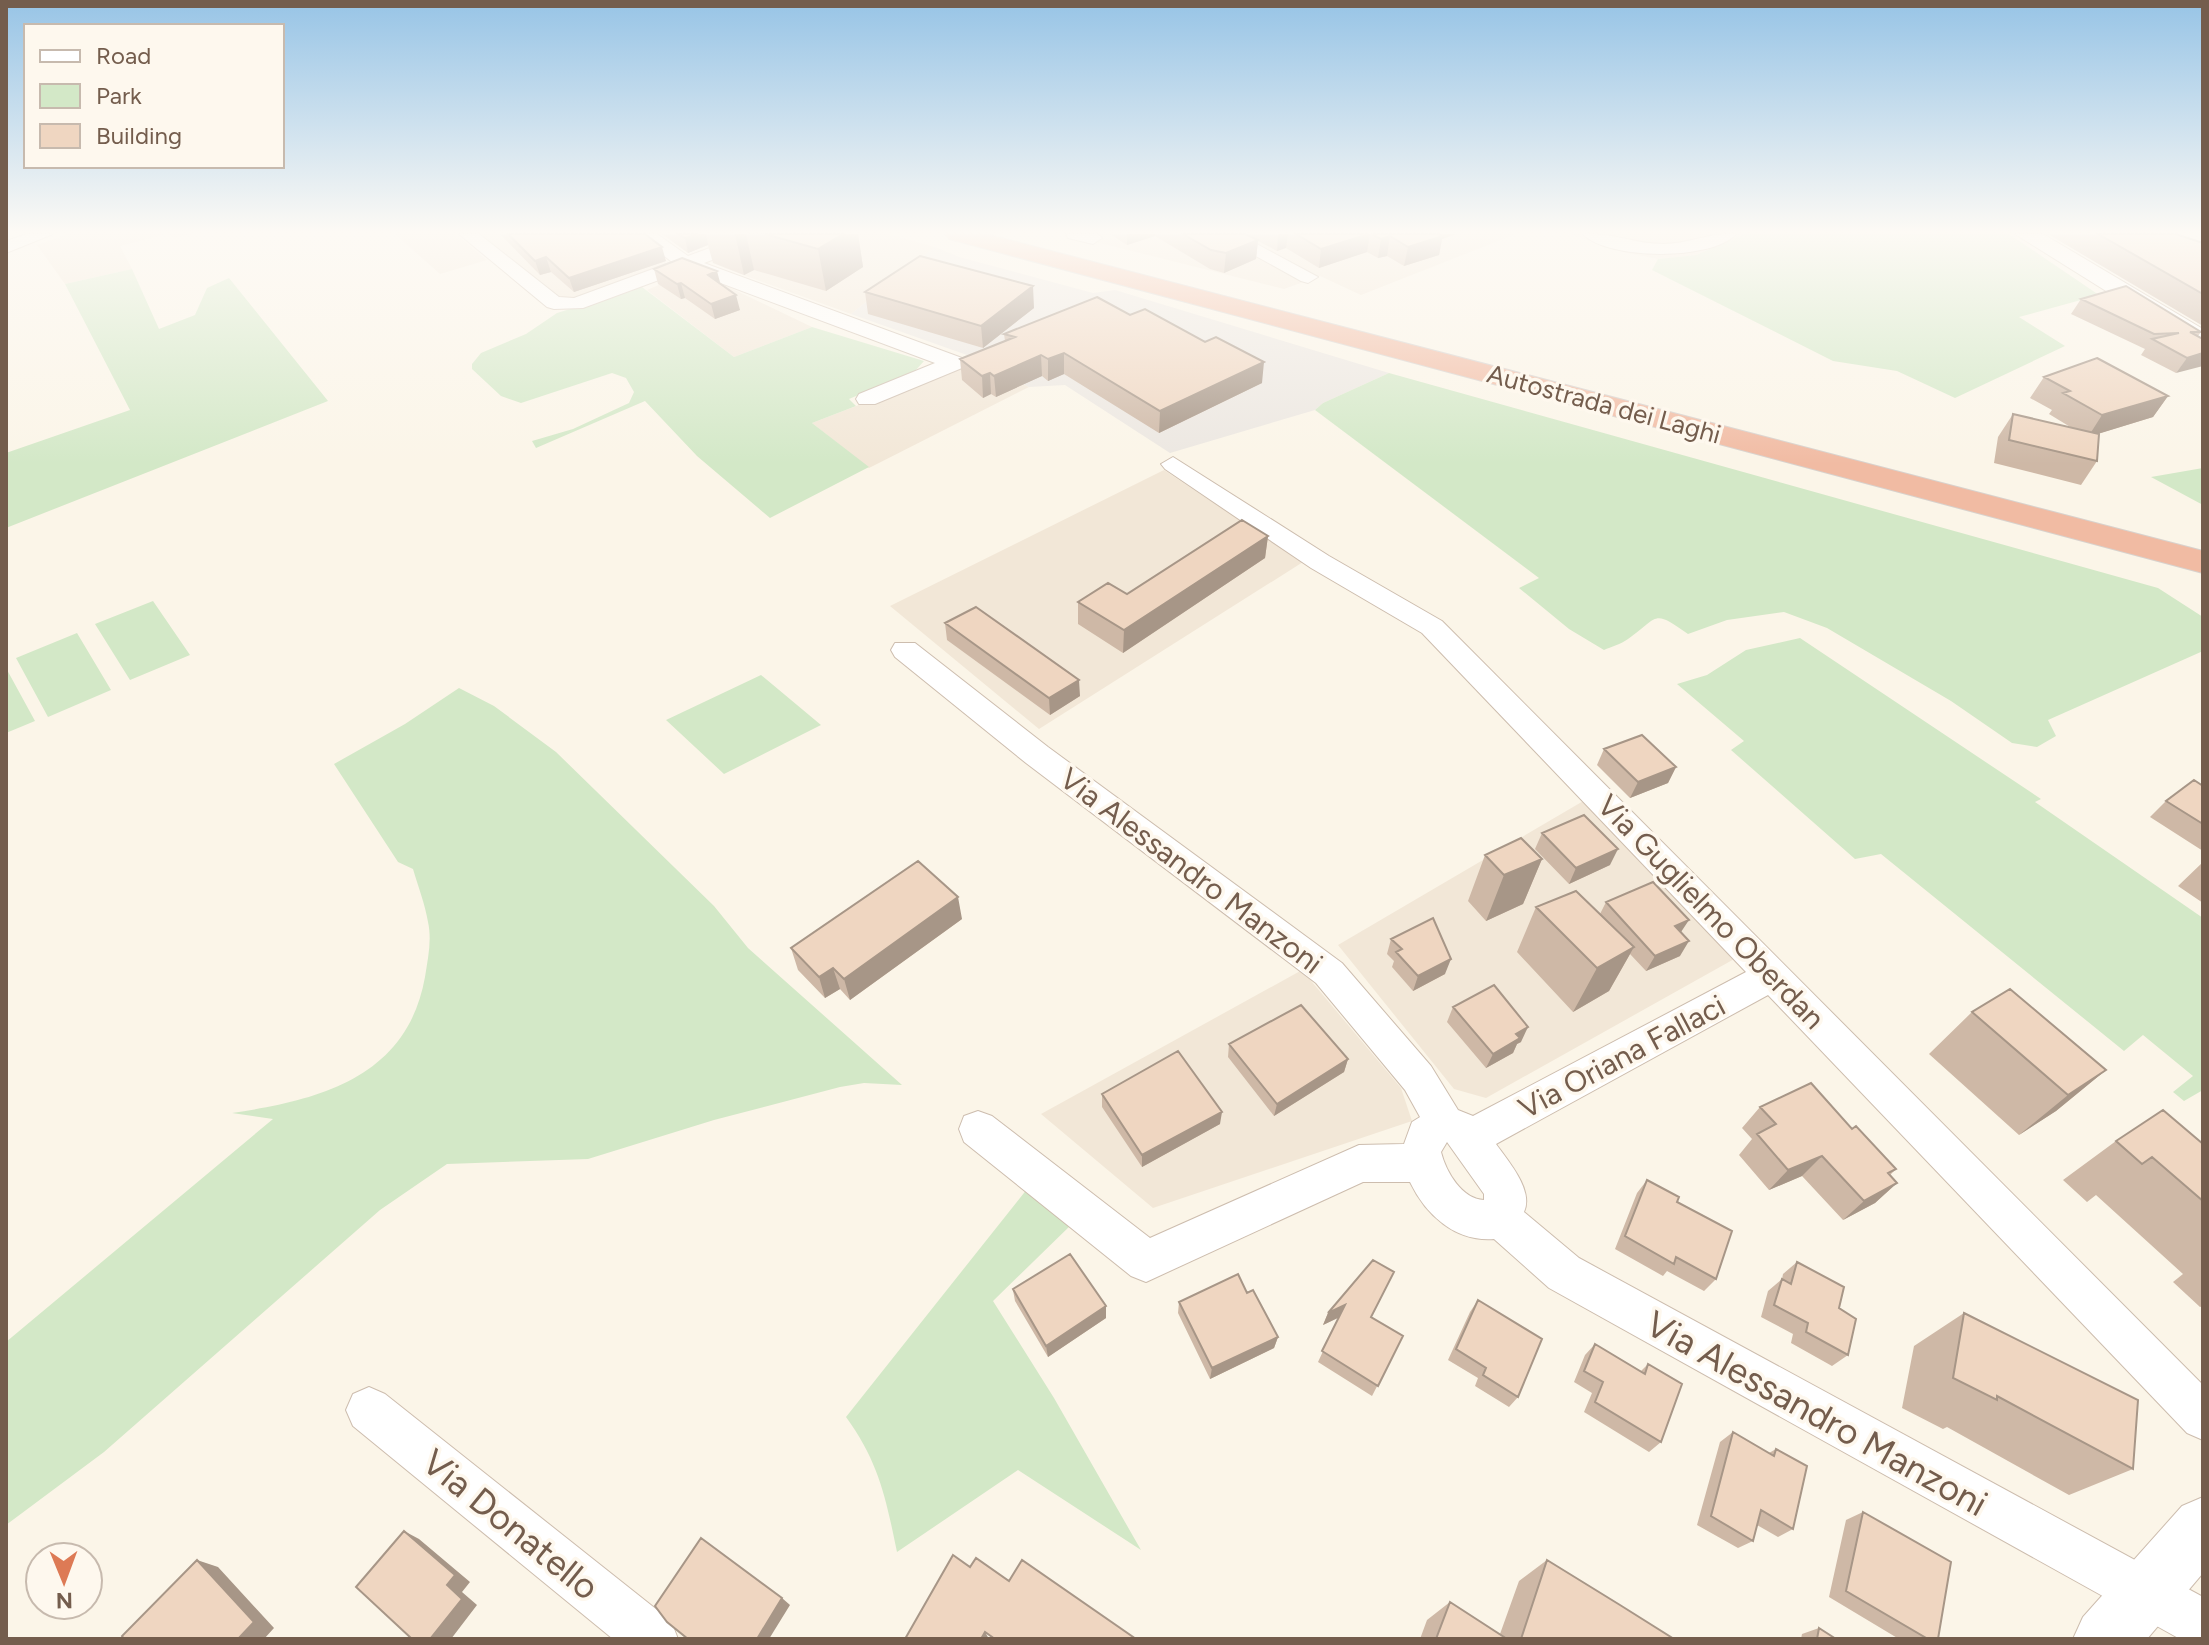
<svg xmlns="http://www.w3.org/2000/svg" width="2209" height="1645" font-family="Figtree,sans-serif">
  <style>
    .residential { fill: #f2e7d7 }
    .industrial { fill: #ece7e1 }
    .green { fill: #d3e8c7 }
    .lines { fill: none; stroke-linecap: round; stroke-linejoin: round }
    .minor-casing { stroke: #cdbdae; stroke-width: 2 }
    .tertiary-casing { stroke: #cdbdae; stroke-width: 2 }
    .motorway-casing { stroke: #d8d2cd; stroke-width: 2 }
    .minor { fill: #fff; fill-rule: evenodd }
    .tertiary { fill: #fff; fill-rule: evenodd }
    .motorway { fill: #f1bba3; fill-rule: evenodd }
    .wall { fill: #ceb8a6 }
    .shaded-wall { fill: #a79687 }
    .building { fill: #efd6c1; stroke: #a79687; stroke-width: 2 }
    .labels { text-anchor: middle; stroke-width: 7; stroke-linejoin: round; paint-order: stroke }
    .far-street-label { font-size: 26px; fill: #745d4d; stroke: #fef8ee }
    .street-label { font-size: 30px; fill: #745d4d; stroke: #fef8ee }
    .near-street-label { font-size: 36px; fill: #745d4d; stroke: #fef8ee }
  </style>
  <rect width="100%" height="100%" fill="#fbf5e8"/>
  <path class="residential" d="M68,234H193L175,238L167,234L120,246L132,269L65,284L37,245Z
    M395,234H455L487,260L440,274Z
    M478,234H631L662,257L667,266L577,299L560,300Z
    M781,234H888L935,247L851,314L724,268L717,258Z
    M1064,234H1516L1361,295L1320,276L1284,289Z
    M1570,234H1744L1696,255L1658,259L1627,253Z
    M699,273L812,327L734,357L647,290L684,274Z
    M976,360L1029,387L869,468L812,423Z
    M1164,470L1303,562L1039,729L890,606Z
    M1585,800L1736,958L1486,1098L1454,1089L1338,945Z
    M1302,970L1401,1088L1412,1121L1153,1208L1041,1114Z"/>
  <path class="industrial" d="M935,247L959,257L1093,293L1115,290L1389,373L1323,403L1315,410L1170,453L1065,385L1029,387L967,355L851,314Z"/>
  <path class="green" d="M1744,234H2009L2099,295L2019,317L2065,346L1955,398L1897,371L1833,361L1652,270L1658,259L1696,255Z
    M132,269L159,329L195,315L207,288L229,278L328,401L6,528V453L130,410L65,284Z
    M642,287L734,357L812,327L924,361L915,371L849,399L856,406L812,423L869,467L770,518L697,456L645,401L536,448L532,441L573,429L629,403L634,392L626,378L612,373L521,403L501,396L472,369V364L481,353L526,334L557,313Z
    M1389,373L2158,588L2203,617V651L2048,720L2056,736L2037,747L2012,743L1951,701L1827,628L1784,612L1727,620L1688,634C1652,608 1659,617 1628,639C1621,644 1611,647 1604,650L1569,629L1519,588L1539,578L1315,410L1323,403Z
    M2203,468V505L2151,477Z
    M153,601L190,655L130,680L95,624Z
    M77,633L111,690L48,717L16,658Z
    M1800,638L2041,799L2035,802L2203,918V1090L2184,1101L2173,1092L2193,1076L2143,1035L2124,1051L1881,854L1855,859L1731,750L1744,741L1677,684L1707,675L1746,650Z
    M6,668L35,721L6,733Z
    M761,675L821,725L724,774L666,720Z
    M459,688L494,706L556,752L714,906L748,948L902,1085L864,1083L840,1087L714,1120L588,1159L447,1164L380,1210L104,1452L6,1525V1342L273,1119L232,1113C319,1100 407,1078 425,977C428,958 432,940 428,922C425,904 418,886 413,869L398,862L334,764L405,724Z
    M1035,1179L1073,1223L993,1301L1054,1398L1141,1550L1018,1470L897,1552C886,1499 879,1462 846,1417Z"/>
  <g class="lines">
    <g class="minor-casing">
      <path id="minor" d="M27,234H53L6,253V241Z
        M459,234H479L559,297L574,298L672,262L636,234H657L688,256L748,234H773L771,238L704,263L962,358L965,363L962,368L875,404H859L856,399L859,394L935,363L686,270L583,308L554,309L547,307Z
        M1066,234H1098L1102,238L1093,244L1068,238Z
        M1216,234H1238L1318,277L1308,283L1301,281Z
        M1583,234C1610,232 1635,244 1663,244C1689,244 1711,232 1736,234C1712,261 1607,260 1583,234Z
        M1173,457L1329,556L1442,621L2203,1385V1440L2187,1433L1768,995L1496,1144C1508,1161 1534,1190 1524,1212L1579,1258L2203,1597V1639H2180L1549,1288L1494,1239C1455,1242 1426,1215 1410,1182H1363L1146,1282L1131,1276L964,1142L959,1129L964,1116L978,1111L992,1116L1150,1238L1359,1145L1404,1144L1412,1122L1420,1117L1405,1090L1316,983L1026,763L895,657L891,650L895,643H915L1048,747L1342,963L1431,1066L1458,1110L1473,1116L1746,972L1422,633L1311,568L1165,469L1161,464ZM1447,1142L1484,1194V1200C1462,1199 1446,1172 1441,1152Z
        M369,1387L385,1394L671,1621L678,1639H613L353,1426L346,1410L353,1394Z"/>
    </g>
    <g class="tertiary-casing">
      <path id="tertiary" d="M2015,234H2043L2203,329V348L2194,346Z
        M2203,1497V1573L2147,1639H2073L2083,1617L2182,1506Z"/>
    </g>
    <g class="motorway-casing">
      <path id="motorway" d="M945,234H986L2203,551V573L949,239Z"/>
    </g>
    <use href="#minor" class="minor"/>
    <use href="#tertiary" class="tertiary"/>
    <use href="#motorway" class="motorway"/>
  </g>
  <path class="wall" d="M500,234H645L666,261L574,292L551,272L540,275Z
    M662,234H858L863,267L826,291L754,270L744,275L713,263L708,245L688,253Z
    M1110,234H1456L1442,239L1439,255L1404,266L1387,256L1378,258L1367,252L1319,268L1286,248L1277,251L1258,241L1256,259L1224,273L1210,269L1155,236L1127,245Z
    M2048,234H2176L2203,243V326Z
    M654,269L720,284L740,310L715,319L685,298L681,299L658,284Z
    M865,292L1034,308L983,348L868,314Z
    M2081,299L2201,332L2198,336L2203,339L2176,373L2141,355L2145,349L2071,314Z
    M1130,315L1262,383L1159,433L1064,374L1048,381L1042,376L996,397L991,394L983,398L962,380L960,359L1005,341L1004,334Z
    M2044,377L2168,396L2153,417L2097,434V461L2081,485L1994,463L1998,437L2013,414L2072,428L2049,414L2052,410L2030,398Z
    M1268,536L1265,558L1123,653L1078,624V602L1127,594Z
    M945,623L1080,696L1050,715L947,640Z
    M1604,749L1676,767L1668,783L1630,798L1597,765Z
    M2203,786V851L2150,817L2166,801Z
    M1542,833L1610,865L1569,884L1535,849Z
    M1485,855L1542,859L1523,904L1486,921L1468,901Z
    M2203,862V903L2178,886Z
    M1606,902L1681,932L1680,956L1646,971L1630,954L1609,991L1573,1012L1517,952L1536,907L1600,914Z
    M962,919L850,1000L840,989L825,998L798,970L791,948Z
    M1391,939L1445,974L1413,991L1392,967L1394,961L1387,954Z
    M1453,1007L1521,1042L1517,1044L1513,1053L1486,1068L1447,1022Z
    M1972,1012L2106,1070L2056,1111L2019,1135L1929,1054Z
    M1229,1044L1348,1059L1344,1072L1274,1116L1228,1057Z
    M1102,1094L1220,1124L1142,1167L1102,1107Z
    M1760,1107L1852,1129L1896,1169L1890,1175L1897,1183L1875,1203L1843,1220L1802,1176L1769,1190L1739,1155L1752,1139L1742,1128Z
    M2116,1141L2203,1144V1306L2200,1307L2173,1282L2183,1274L2096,1195L2087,1202L2063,1180Z
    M1647,1180L1677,1202L1716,1279L1704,1291L1667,1271L1663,1276L1615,1249L1637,1193Z
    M1797,1262L1839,1308L1848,1355L1832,1366L1791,1343L1793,1334L1761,1317L1768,1291L1782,1279L1783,1274Z
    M1013,1290L1106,1306V1318L1048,1357L1015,1301Z
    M1247,1293L1278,1337L1274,1348L1210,1379L1178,1313L1179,1302Z
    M1478,1300L1518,1397L1509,1407L1475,1386L1478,1378L1448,1360L1470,1312Z
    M1328,1313L1371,1317L1403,1336L1372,1396L1318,1362L1339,1317L1323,1325Z
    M1964,1313L2133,1469L2069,1495L1947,1427L1943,1429L1902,1408L1914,1346Z
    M1595,1344L1641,1371L1648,1364L1661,1442L1649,1452L1584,1412L1592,1393L1574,1382L1585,1355Z
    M1733,1432L1769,1453L1776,1449L1793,1529L1778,1537L1757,1525L1753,1541L1738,1548L1697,1525L1720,1442Z
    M1863,1512L1938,1639H1899L1829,1597L1846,1520Z
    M1547,1560L1674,1639H1420L1427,1620L1450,1602L1500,1634L1519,1581Z
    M1819,1628L1836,1639H1801L1802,1634Z"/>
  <path class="shaded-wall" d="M698,234H706L708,245L688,253L685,238Z
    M735,234H746L754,270L744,275Z
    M843,234H858L863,267L826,291L818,249Z
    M1127,234H1155V236L1127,245Z
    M1278,234H1288L1286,248L1277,251Z
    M1370,234L1367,252L1319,268L1321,249Z
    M1426,234H1456L1442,239L1439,255L1404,266L1408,247Z
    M1390,236L1387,256L1378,258L1381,239Z
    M1258,240L1256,259L1224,273L1226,253Z
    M662,247L666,261L574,292L569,278Z
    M546,257L551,272L540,275L535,261Z
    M717,271L721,286L708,275Z
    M681,283L685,298L681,299L677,284Z
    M1033,286L1034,308L983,348L981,326Z
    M736,295L740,310L715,319L711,304Z
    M1064,353V374L1048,381V359Z
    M2203,353V366L2176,373L2187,358Z
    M1041,355L1042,376L996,397L994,376Z
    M1264,362L1262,383L1159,433L1160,411Z
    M990,373L991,394L983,398L982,376Z
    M2168,396L2153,417L2088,437L2102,415Z
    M1268,536L1265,558L1123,653L1124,630Z
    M1079,680L1080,696L1050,715L1049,698Z
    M1676,767L1668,783L1630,798L1638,782Z
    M1618,849L1610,865L1569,884L1576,868Z
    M1542,859L1523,904L1486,921L1504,875Z
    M958,897L962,919L850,1000L844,979Z
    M1689,920L1679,935L1675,926Z
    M1689,941L1680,956L1646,971L1655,956Z
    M1634,947L1609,991L1573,1012L1597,968Z
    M1451,959L1445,974L1413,991L1418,976Z
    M833,968L840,989L825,998L819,977Z
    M1528,1027L1521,1042L1517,1044L1513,1053L1486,1068L1493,1054L1516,1034Z
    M1348,1059L1344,1072L1274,1116L1277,1104Z
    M2106,1070L2056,1111L2019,1135L2068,1095Z
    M1222,1112L1220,1124L1142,1167V1155Z
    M1822,1156L1802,1176L1769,1190L1788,1170Z
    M1897,1183L1875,1203L1843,1220L1864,1201Z
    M1345,1305L1340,1317L1323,1325L1328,1313Z
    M1106,1306V1318L1048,1357L1046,1346Z
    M1278,1337L1274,1348L1210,1379L1212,1368Z
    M404,1531L419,1539L470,1582L462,1592L477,1605L451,1639H430L447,1585Z
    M197,1560L218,1567L274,1628L264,1639H238Z
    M782,1598L790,1605L769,1639H757Z
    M985,1632L989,1639H981Z"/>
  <path class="building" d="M508,234H645L662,247L569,278L546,257L535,261Z
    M678,234H698L685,238Z
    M765,234H843L818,249Z
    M1183,234H1245L1258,240L1226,253L1211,250Z
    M1296,234H1369L1321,249Z
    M1371,234H1438L1443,236L1408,247L1390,236L1381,239Z
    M2098,234H2176L2203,243V294Z
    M920,256L1033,286L981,326L865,292Z
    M682,258L717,271L708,275L736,295L711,304L681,283L677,284L654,269Z
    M2126,286L2201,332H2190L2203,339V353L2187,358L2152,339L2179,333L2154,334L2081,299Z
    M1097,297L1130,315L1145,309L1205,342L1216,337L1264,362L1160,411L1064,353L1048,359L1041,355L994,376L990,373L982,376L960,359L1015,337L1004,334Z
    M2097,358L2168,396L2102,415L2063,393L2070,391L2044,377Z
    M2013,414L2099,434L2097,461L2009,440Z
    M1242,520L1268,536L1124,630L1078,602L1108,583L1127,594Z
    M976,607L1079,680L1049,698L945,623Z
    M1642,735L1676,767L1638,782L1604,749Z
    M2194,780L2203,786V824L2166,801Z
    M1584,815L1618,849L1576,868L1542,833Z
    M1521,838L1542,859L1504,875L1485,855Z
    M918,861L958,897L844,979L833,968L819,977L791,948Z
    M1653,882L1689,920L1675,926L1689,941L1655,956L1606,902Z
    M1576,891L1634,947L1597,968L1536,907Z
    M1433,918L1451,959L1418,976L1396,952L1402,949L1391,939Z
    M1494,985L1528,1027L1516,1034L1520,1038L1493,1054L1453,1007Z
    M2010,989L2106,1070L2068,1095L1972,1012Z
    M1301,1005L1348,1059L1277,1104L1229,1044Z
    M1178,1051L1222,1112L1142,1155L1102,1094Z
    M1811,1083L1852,1129L1856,1126L1896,1169L1888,1173L1897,1183L1864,1201L1822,1156L1788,1170L1757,1134L1776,1124L1760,1107Z
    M2163,1110L2203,1144V1201L2152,1157L2142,1164L2116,1141Z
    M1647,1180L1679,1197L1677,1202L1732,1231L1716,1279L1676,1257L1674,1264L1625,1236Z
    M1070,1254L1106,1306L1046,1346L1013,1289Z
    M1373,1260L1394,1272L1371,1317L1403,1336L1378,1386L1322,1351L1345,1305L1328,1313Z
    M1797,1262L1844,1287L1839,1308L1856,1319L1848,1355L1806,1332L1808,1323L1774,1305L1782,1279L1791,1284Z
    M1238,1274L1247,1293L1253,1290L1278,1337L1212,1368L1179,1302Z
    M1478,1300L1542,1339L1518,1397L1483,1375L1486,1368L1456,1349Z
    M1964,1313L2138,1400L2133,1469L1997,1396V1400L1953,1378Z
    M1595,1344L1645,1374L1648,1364L1682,1384L1661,1442L1595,1402L1603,1382L1584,1371Z
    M1733,1432L1774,1456L1776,1449L1807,1466L1793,1529L1761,1510L1753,1541L1711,1516Z
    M1863,1512L1951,1562L1938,1639H1928L1846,1591Z
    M404,1531L455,1575L447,1585L462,1599L430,1639H412L356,1587Z
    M701,1538L782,1598L757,1639H688L667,1622L655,1606Z
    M953,1555L970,1567L976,1558L1009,1581L1022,1560L1136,1639H995L985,1632L981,1639H905Z
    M197,1560L254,1622L238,1639H124L122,1636Z
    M1547,1560L1620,1605L1674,1639H1521Z
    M1450,1602L1507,1639H1436Z
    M1819,1628L1836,1639H1817Z"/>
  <linearGradient id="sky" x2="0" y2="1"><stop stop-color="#97c4e6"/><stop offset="0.5" stop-color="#fdfaf5"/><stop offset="1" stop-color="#fdfaf5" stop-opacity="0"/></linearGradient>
  <rect width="2209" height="464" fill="url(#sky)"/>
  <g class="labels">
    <g class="far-street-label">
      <text transform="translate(1604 404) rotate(15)" y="9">Autostrada dei Laghi</text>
    </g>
    <g class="street-label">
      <text transform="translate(1191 871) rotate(37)" y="10">Via Alessandro Manzoni</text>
      <text transform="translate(1711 912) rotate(46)" y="10">Via Guglielmo Oberdan</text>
      <text transform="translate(1622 1057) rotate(-28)" y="10">Via Oriana Fallaci</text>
    </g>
    <g class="near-street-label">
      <text transform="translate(1817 1413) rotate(29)" y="13">Via Alessandro Manzoni</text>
      <text transform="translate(511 1524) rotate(39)" y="13">Via Donatello</text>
    </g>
  </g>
  <rect width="2209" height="1645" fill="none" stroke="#745d4d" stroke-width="16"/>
  <rect x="24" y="24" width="260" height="144" fill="#fef8ee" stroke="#c7baae" stroke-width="2"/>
  <rect x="40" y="50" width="40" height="12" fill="#ffffff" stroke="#c7baae" stroke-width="2"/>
  <text x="96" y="64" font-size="24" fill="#745d4d">Road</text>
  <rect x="40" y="84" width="40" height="24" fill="#d3e8c7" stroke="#c7baae" stroke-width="2"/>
  <text x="96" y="104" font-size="24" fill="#745d4d">Park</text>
  <rect x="40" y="124" width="40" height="24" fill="#efd6c1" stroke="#c7baae" stroke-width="2"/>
  <text x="96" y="144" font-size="24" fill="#745d4d">Building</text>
  <g transform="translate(64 1581) rotate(179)"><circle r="38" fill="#fef8ee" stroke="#c7baae" stroke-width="2"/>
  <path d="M0-6L14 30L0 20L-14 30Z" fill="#dd7a55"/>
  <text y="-12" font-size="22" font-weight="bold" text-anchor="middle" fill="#745d4d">N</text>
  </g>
</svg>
